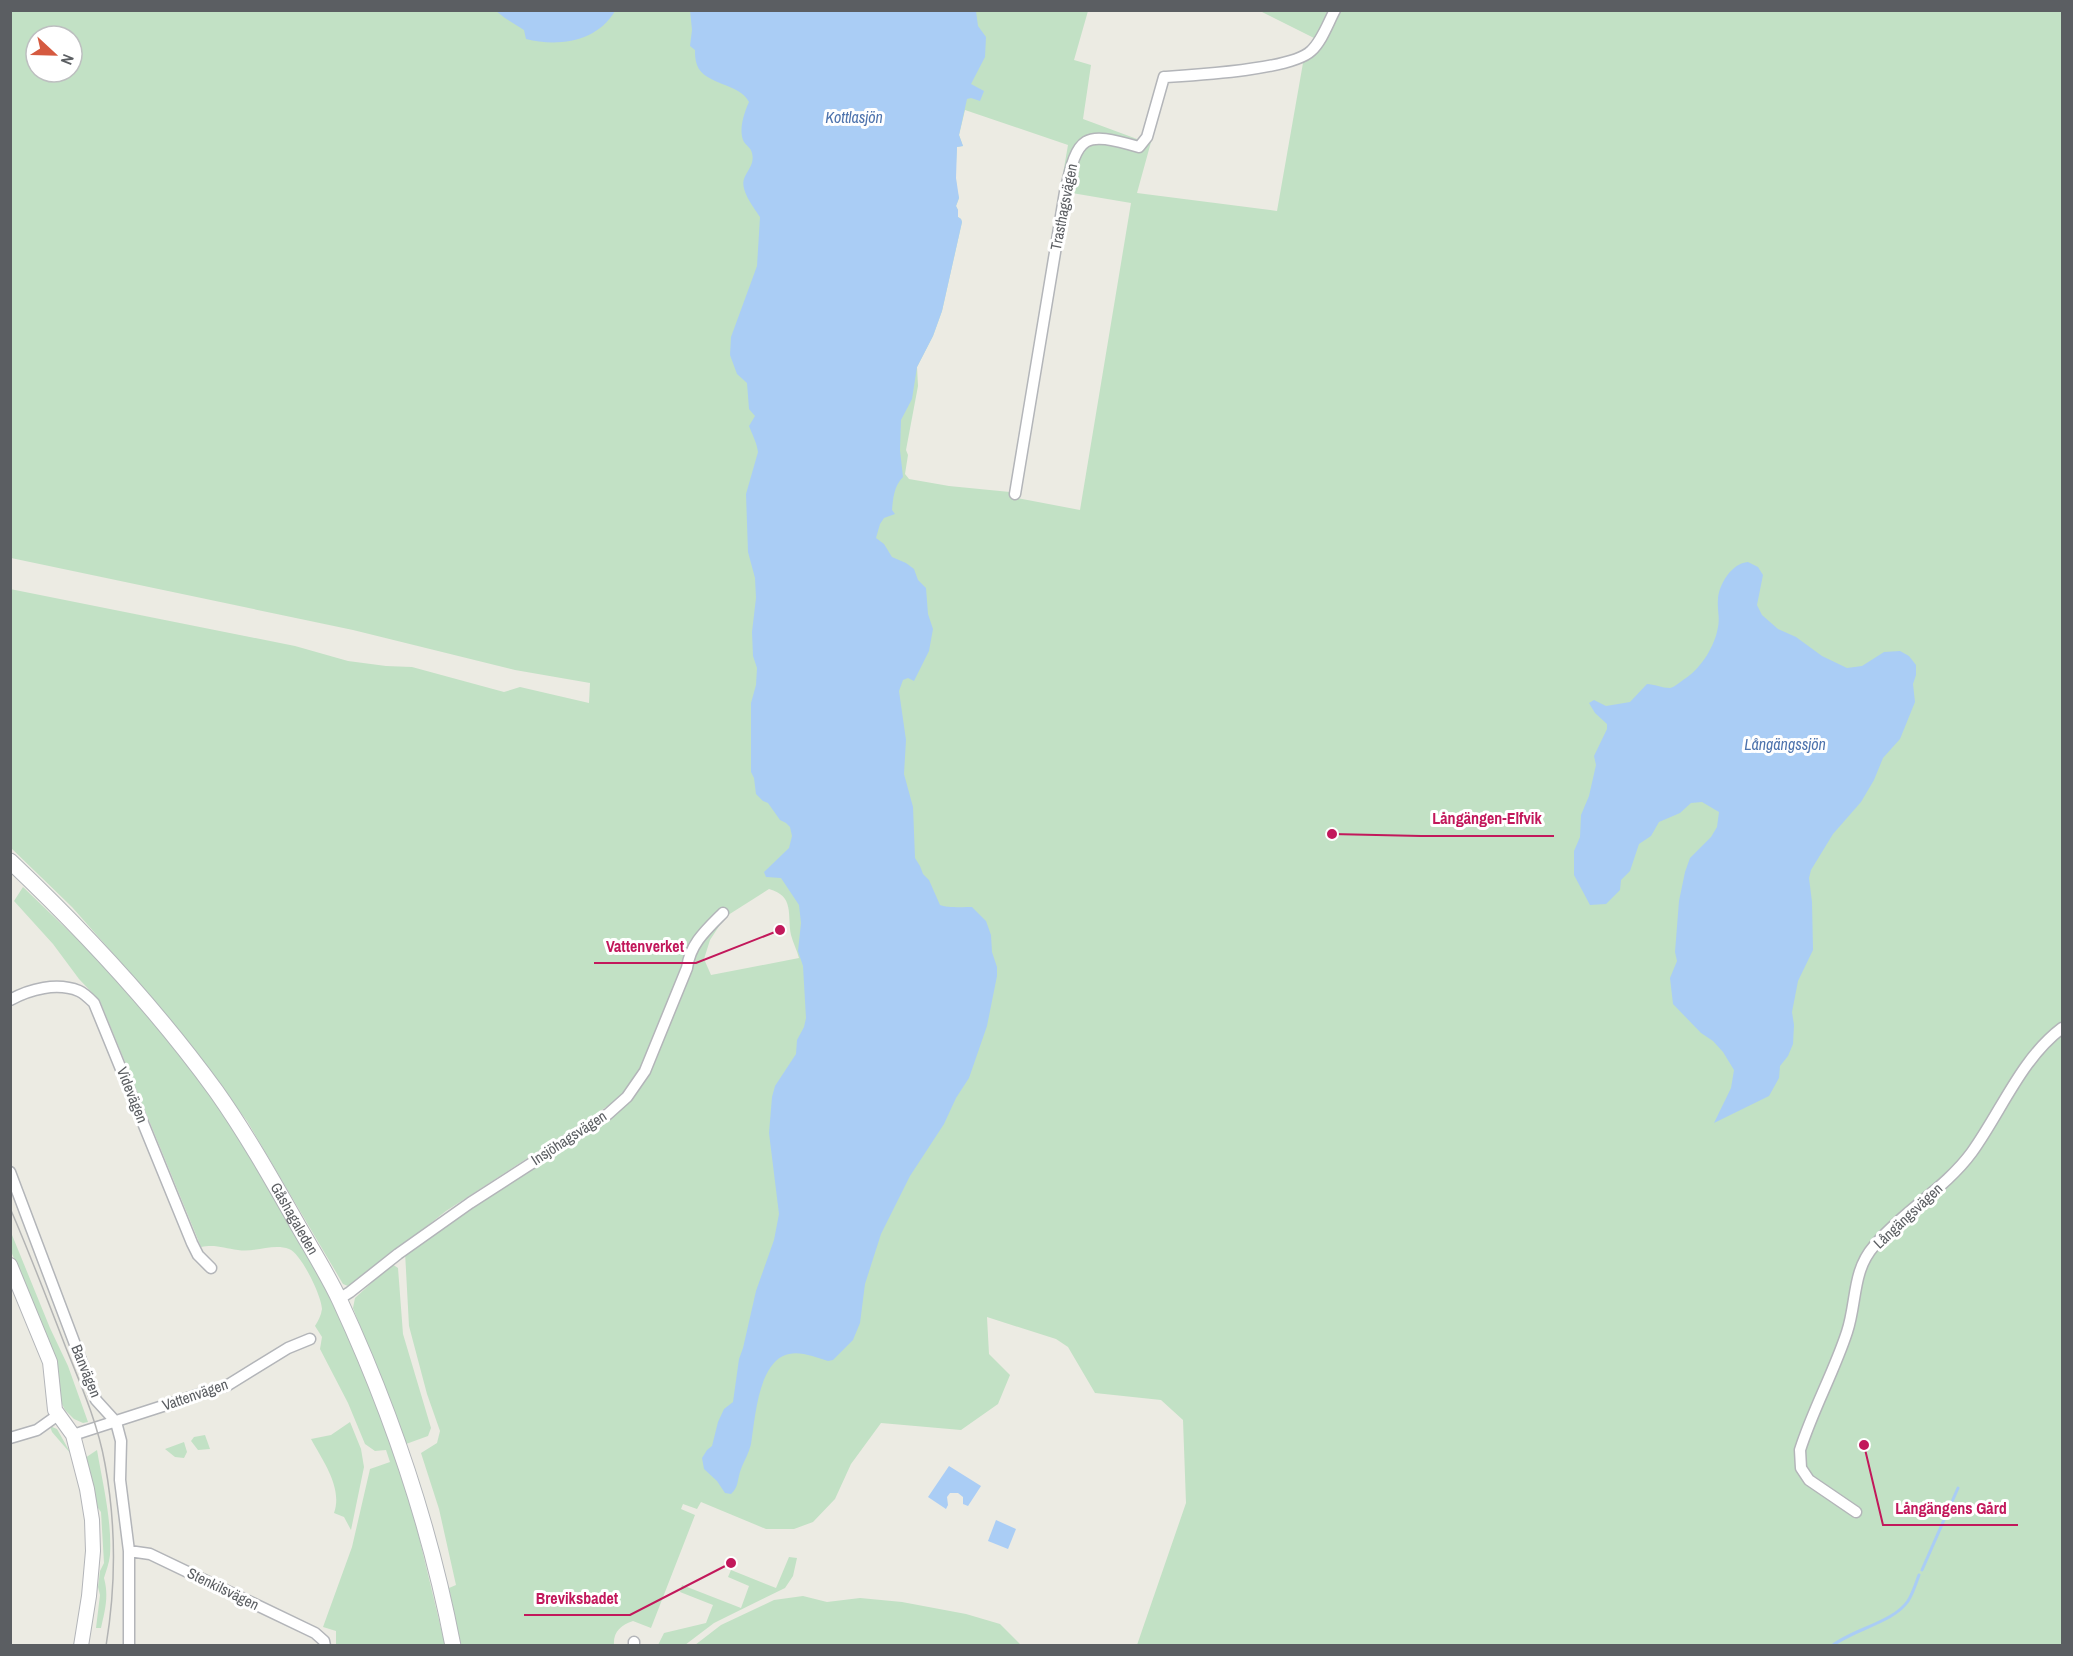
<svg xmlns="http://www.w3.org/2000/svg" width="2073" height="1656" font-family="'Archivo Narrow',sans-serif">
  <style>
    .green { fill: #c2e1c5; fill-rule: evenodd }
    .water { fill: #aacdf5 }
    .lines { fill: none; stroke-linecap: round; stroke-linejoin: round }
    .stream { stroke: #aacdf5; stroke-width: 3 }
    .minor-casing { stroke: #b3b5b9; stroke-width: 13 }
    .tertiary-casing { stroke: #b3b5b9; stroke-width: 16 }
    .secondary-casing { stroke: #b2b5b9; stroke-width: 17 }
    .minor { stroke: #fff; stroke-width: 10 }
    .tertiary { stroke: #fff; stroke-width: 14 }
    .secondary { stroke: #fff; stroke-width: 15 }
    .tram { stroke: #b3b4b4; stroke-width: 1.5 }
    .labels { text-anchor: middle; stroke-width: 6; stroke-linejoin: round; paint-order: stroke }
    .street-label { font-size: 15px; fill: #5b5e62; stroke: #fff }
    .water-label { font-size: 16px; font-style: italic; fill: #4d73ad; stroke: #fff }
    .leader { fill: none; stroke: #c2185b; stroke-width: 2 }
    .callout-dot { fill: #c2185b; stroke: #fff; stroke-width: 2 }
    .callout-label { font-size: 16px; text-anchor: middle; font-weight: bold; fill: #c2185b; stroke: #fff; stroke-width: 6; stroke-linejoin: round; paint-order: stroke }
  </style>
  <rect width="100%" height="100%" fill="#ecebe3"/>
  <path class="green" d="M11,11H1088L1074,60L1091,65L1083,119L1137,139L1151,142L1137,193L1277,211L1303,63L1314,38L1260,11H2062V1645H1137L1186,1503L1183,1420L1161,1400L1095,1393L1068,1347L1056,1339L987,1317L989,1354L1010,1375L998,1404L961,1430L881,1423L851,1464L835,1499L813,1522L794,1529H766L701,1502L697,1509L683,1504L681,1509L695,1515L651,1628L633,1621C621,1625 613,1632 614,1645H461L449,1588L456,1585L439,1509L421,1453L437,1443L440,1431L427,1394L409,1326L405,1252L609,1117L614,1102L446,1211L355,1283L348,1286L343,1284L247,1121L154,1000L72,907L11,848L10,589L295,646L348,661L386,666L412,667L504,692L520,687L589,703L590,683L515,670L353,630L11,558ZM36,36H72V72H36ZM965,110L1068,145L1060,191L1131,203L1080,510L1017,498L1010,492L949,486L909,479L905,474L908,455L906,450L918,386L917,367L933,336L942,311L962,222L961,219L958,217V210L956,206L959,198C954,181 956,164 957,147L963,146L959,135ZM769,889C795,896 787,915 791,935C793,943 797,950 799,958L711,975L704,959L710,940L725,917Z
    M23,887L105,966L149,1016L204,1086L249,1154L325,1284L358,1357L392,1447L412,1508L445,1645H336V1631L323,1627L352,1547L370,1469L390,1462L386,1450L375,1451L365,1444L348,1403L320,1349L322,1337L315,1326C318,1321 321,1316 322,1309C322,1297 301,1253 289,1249C273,1243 254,1253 238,1250C224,1248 215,1244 201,1247L100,1001L79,979L53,944L14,901Z
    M10,1230L50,1328L68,1366L88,1422L83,1423L74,1419L65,1410L60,1400L57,1367L11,1251Z
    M392,1264L398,1268L403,1334L431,1428L428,1436L406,1444L353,1308L355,1298Z
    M350,1422L361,1449L364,1467L351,1530L344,1517L334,1513C343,1488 323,1461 311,1439L331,1435Z
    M50,1426L57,1429L71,1454L52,1432Z
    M205,1435L210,1449L198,1450L191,1441L194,1437Z
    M184,1442L187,1452L184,1458L175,1457L165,1449Z
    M97,1450C103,1485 112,1521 110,1555C109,1564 106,1571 104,1578C109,1596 105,1610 101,1628H96L100,1595L98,1587L100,1571L104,1563L101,1512L95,1504L85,1458Z
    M789,1557L797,1558L793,1576L785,1588L714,1623L685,1645H658L664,1633L706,1623L713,1605L680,1592L682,1585L741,1608L749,1586L728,1577L731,1570L776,1588Z
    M803,1596L827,1602L860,1598L902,1602L966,1614L1000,1624L1021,1645H695L721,1625L774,1600Z"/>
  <path class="water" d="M690,10L976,11L978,26L986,37L985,57L971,84L984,91L980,101L971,98L967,99L959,135L963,146L957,147L956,178L959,198L956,206L958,210V217L961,219L962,222L942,311L933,336L917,367L912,399L901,420L900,450L903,477C894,486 893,498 892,510L895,514L884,518L880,524L876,538L884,544L892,557L906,563L914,569L918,580L926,588L928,614L933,629L929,651L914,681L908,678L903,680L899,691L906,740L904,774L913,807L915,858L920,866L923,874L929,880L940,905C946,908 965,907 972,907L986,921L991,935L992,952L997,967V976L987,1026L969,1078L956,1098L944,1124L910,1176L881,1234L865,1284L860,1323L853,1340L833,1360L828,1361C814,1357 797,1349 783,1356C758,1368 755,1419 751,1444C749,1453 744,1461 741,1469C737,1479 739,1487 731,1494L725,1493L717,1481L704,1469L702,1458L707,1450L712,1446L718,1422L724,1409L733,1402L739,1359L743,1348L756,1291L774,1240L779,1214L769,1133L772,1097L775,1086L796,1054L797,1040L804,1027L806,1018L803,966L798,951L801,923L799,905L781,878L766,877L764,872L789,848L792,836L790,827L786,823L780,820L768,803L763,801L756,794L754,778L751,772V703L756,685L757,668L753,656L752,632L756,598L755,578L748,552L746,494L758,452C757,443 752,434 749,426L755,416L749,409L747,383L737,374L730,355L731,337L757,266L760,217C754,208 740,190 744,179C747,170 755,165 752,153C751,148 747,146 744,142C738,131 744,113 749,102C740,83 704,85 697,65C695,60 695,54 695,50L690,46L692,30Z
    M496,11H615C597,42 558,47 526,39L524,30L505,18Z
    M1748,562L1758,567L1763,575L1757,605L1762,615L1778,629L1796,637L1822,656L1847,668L1862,666L1884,652L1900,651L1909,656L1916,665V675L1913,684L1915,702L1900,739L1883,758L1874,780L1861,802L1833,834L1811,870L1809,878L1812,902L1813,950L1798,981L1792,1012L1794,1025L1793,1044L1788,1056L1780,1066L1779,1078L1769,1096L1714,1123L1731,1088L1734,1070L1723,1052L1713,1041L1701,1033L1673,1004L1670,978L1677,961L1675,952L1679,901L1685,872L1690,858L1711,837L1717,827L1719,812L1702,802L1691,803L1680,813L1659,822L1651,836L1639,844L1630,871L1621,880L1620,890L1606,904L1590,905L1574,875V851L1580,837L1581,815L1589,796L1596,765L1594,756L1607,729V724L1595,713L1589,703L1594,700L1606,706L1630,702L1647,684C1654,684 1662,688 1670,688C1675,687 1681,681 1686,678C1701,668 1715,646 1718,627C1720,618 1717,609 1718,599C1719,584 1732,563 1748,562Z
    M949,1466L981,1486L968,1506L963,1504V1497L958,1493H950L947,1497L948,1505L946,1509L928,1497Z
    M996,1520L1016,1529L1008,1549L988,1541Z"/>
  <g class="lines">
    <path class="stream" d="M1922,1570L1958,1488
      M1832,1646C1853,1629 1893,1623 1908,1601C1913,1593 1916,1583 1919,1575"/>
    <g class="minor-casing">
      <path id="minor" d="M1015,494L1065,192C1078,134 1083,131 1139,147L1147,137L1164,77C1195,75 1291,70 1311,51C1322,41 1328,23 1335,10
        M10,1000C30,989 57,982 79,991C84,993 90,999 94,1003L192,1243L198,1255L211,1268
        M10,1172L96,1400L116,1422L121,1441L120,1480L129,1551V1646
        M339,1299L350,1292L398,1254L470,1203L608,1114L627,1097L645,1071L687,968C690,944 706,930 723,913
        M73,1435L228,1385L288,1348L310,1339
        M10,1438L37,1430L58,1415
        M1856,1512L1809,1480L1801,1468L1800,1450C1813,1409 1834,1372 1847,1332C1857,1302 1852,1271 1874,1246C1903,1211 1945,1189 1972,1152C2002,1110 2021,1059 2062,1028
        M129,1551L150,1554L315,1633L324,1641L325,1646
        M634,1646V1642"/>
    </g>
    <g class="tertiary-casing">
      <path id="tertiary" d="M10,1265L50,1362L55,1410L73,1435L87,1489L92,1520L93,1551L89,1596L81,1646"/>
    </g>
    <g class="secondary-casing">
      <g id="secondary">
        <path id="s1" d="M10,861C85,932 155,1007 216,1091C245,1132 270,1176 295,1220C310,1247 327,1273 340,1301C391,1411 430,1526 453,1646"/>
      </g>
    </g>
    <use href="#minor" class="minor"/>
    <use href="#tertiary" class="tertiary"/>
    <use href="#secondary" class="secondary"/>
    <path class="tram" d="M10,1208C30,1254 48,1301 66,1348C81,1385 98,1424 105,1464C116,1524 116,1586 106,1646"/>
  </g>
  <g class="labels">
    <g class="street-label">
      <text transform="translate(1064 207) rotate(-79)" y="5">Trasthagsvägen</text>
      <text transform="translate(132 1095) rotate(68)" y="5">Videvägen</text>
      <text transform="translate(569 1138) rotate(-33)" y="5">Insjöhagsvägen</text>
      <text transform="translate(1908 1216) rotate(-43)" y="5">Långängsvägen</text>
      <text dy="5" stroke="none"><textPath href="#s1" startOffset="459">Gåshagaleden</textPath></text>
      <text transform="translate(86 1371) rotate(68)" y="5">Banvägen</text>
      <text transform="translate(195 1395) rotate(-19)" y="5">Vattenvägen</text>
      <text transform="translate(223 1589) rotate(26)" y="5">Stenkilsvägen</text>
    </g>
    <g class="water-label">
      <text x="854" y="123">Kottlasjön</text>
      <text x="1785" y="750">Långängssjön</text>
    </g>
  </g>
  <path class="leader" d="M1332 834L1421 836H1554M780 930L696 963H594M1864 1445L1883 1525H2018M731 1563L630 1615H524"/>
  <g class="callout-dot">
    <circle cx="1332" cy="834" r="6"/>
    <circle cx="780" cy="930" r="6"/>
    <circle cx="1864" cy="1445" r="6"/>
    <circle cx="731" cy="1563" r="6"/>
  </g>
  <g class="callout-label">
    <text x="1487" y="824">Långängen-Elfvik</text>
    <text x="645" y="952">Vattenverket</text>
    <text x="1951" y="1514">Långängens Gård</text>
    <text x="577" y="1604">Breviksbadet</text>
  </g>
  <rect width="2073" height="1656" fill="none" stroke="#5b5e62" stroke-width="24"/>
  <g transform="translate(54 54) rotate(112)"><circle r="28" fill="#ffffff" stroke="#bdbfc0" stroke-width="1.5"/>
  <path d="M0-4.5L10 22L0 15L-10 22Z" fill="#d55a40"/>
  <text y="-9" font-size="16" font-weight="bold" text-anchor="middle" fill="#5b5e62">N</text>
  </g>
</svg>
